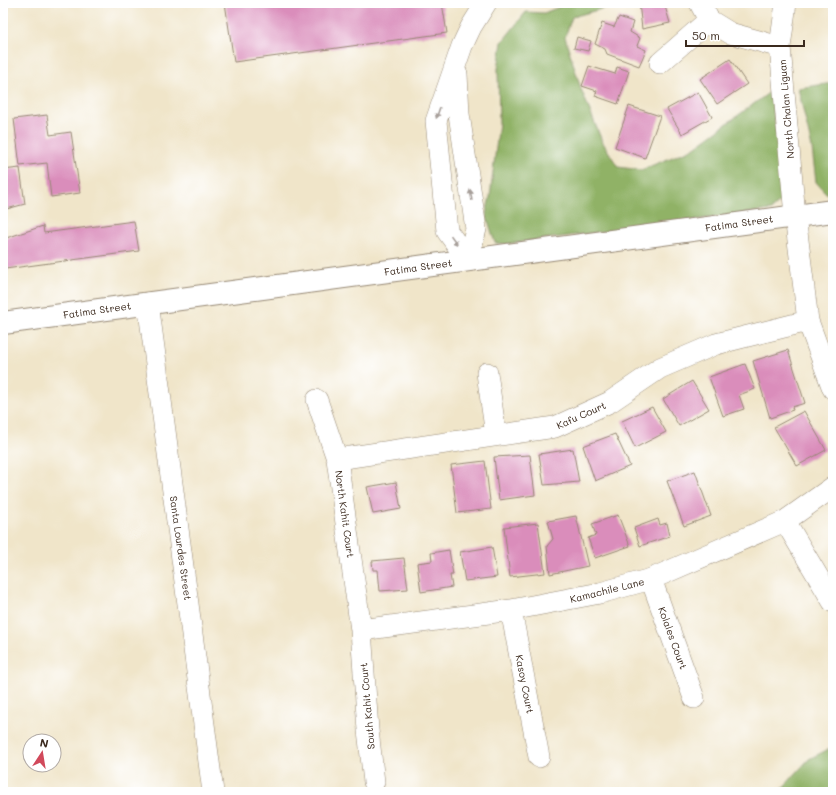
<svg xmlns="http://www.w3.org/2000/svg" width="836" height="795" font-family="Mali,sans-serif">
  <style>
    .forest { fill: #90b266; stroke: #666e42 }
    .building { fill: #da8dbb }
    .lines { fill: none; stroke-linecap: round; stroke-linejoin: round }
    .minor-casing { stroke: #968874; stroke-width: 22 }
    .major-casing { stroke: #968874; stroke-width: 24 }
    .minor { stroke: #fff; stroke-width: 21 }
    .major { stroke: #fff; stroke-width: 22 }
    .oneway { fill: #a79f9a }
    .labels { text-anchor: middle; stroke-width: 3.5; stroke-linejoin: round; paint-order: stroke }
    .street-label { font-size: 10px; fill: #3b2a1e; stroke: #fff }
  </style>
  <rect width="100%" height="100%" fill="#fff"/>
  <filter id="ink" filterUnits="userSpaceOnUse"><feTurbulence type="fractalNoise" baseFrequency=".025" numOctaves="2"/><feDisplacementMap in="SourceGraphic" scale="8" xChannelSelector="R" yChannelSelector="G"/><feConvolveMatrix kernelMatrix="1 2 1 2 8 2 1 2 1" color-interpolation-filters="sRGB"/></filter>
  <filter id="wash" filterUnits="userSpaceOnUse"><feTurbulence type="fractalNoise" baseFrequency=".012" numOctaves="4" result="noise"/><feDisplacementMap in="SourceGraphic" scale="16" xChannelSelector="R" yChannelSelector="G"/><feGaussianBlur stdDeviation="0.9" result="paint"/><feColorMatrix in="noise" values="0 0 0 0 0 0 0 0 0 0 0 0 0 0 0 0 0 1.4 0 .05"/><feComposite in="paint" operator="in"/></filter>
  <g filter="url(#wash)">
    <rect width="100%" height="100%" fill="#f0e5c9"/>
    <path class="forest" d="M569,3H623L572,17L565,37L581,89L602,141L618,167L641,170L692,149L770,92L786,196L771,210L506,244L495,243L486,214L490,197L499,123L498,69L502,42L526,12L544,13Z
      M833,83V195L827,194L816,182L812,148L798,88Z
      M833,747V792H779L809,759Z"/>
    <g id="blocks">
      <path class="building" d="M225,3H442L447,33L234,62Z
        M639,3H664L670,23L642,29Z
        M619,17L633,22L630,32L640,38L637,46L646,50L639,66L607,54L605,49L595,44L602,23L614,27Z
        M577,37L591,41L588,51L574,48Z
        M730,59L747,84L717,104L700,79Z
        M589,66L615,74L617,67L629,71L618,104L595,96L597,91L582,86Z
        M698,92L712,117L682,134L667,109Z
        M629,106L660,116L645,158L615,147Z
        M47,115L50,135L71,132L80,193L51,197L47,163L20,166L14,119Z
        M20,168L25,204L3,210V170Z
        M134,221L139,251L5,269L3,268V239L43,226L44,233Z
        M788,350L805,403L792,407L793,410L770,418L753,361Z
        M745,364L755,389L739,395L744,409L723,416L709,377Z
        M692,381L709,409L679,426L663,399Z
        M652,407L666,432L635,448L622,421Z
        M804,411L826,450L797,466L774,427Z
        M615,434L630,466L595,481L583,446Z
        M573,449L579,482L544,485L539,454Z
        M530,455L535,495L499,500L494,457Z
        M485,461L491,509L457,513L451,465Z
        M695,471L711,516L684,526L667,481Z
        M396,482L401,509L373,514L367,487Z
        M618,515L630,546L595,558L588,538L596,535L592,524Z
        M576,516L588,566L550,574L547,546L553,539L548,521Z
        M658,519L660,525L667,523L670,536L640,546L634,528Z
        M538,523L545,573L510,577L504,527Z
        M492,547L497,577L465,581L460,552Z
        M449,550L453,575H450L452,587L421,592L417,563L432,561L431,553Z
        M404,558L408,589L380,591L378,570H373L372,561Z"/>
    </g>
  </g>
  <g filter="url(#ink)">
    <use href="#blocks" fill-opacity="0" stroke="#968874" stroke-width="1"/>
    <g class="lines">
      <g class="minor-casing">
        <path id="minor" d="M700,3L709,20L730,33L780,47
          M786,3L780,47L795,216L808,321L833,389
          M660,63L709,20
          M457,74L459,114L476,229L468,260
          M468,260L447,231L436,121L462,46L471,27L486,3
          M148,303L213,792
          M487,373L496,435
          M317,400L337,459L361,630L368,730L374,782
          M337,459L555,427L610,402L660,368L716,344L808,321
          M785,521L833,602
          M651,579L694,698
          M511,610L539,757
          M361,630L511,610L600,593L651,579L785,521L833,487"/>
      </g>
      <g class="major-casing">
        <path id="major" d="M3,323L833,211"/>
      </g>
      <use href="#minor" class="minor"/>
      <use href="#major" class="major"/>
    </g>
    <defs><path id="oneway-solid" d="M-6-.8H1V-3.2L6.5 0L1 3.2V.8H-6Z"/></defs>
    <g class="oneway">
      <use href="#oneway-solid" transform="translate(438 113) rotate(109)"/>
      <use href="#oneway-solid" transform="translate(471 195) rotate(-99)"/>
      <use href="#oneway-solid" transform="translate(454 240) rotate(55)"/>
    </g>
  </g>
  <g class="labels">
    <g class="street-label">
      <text transform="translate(786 109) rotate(-95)" y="4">North Chalan Liguan</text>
      <text transform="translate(739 223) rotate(-8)" y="4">Fatima Street</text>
      <text transform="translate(418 267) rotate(-8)" y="4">Fatima Street</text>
      <text transform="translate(97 310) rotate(-8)" y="4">Fatima Street</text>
      <text transform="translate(581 415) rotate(-24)" y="4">Kafu Court</text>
      <text transform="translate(345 514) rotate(82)" y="4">North Kahit Court</text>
      <text transform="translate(181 548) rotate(82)" y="4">Santa Lourdes Street</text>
      <text transform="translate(607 590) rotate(-14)" y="4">Kamachile Lane</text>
      <text transform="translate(673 638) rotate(70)" y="4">Kolales Court</text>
      <text transform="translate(525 684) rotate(79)" y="4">Kasoy Court</text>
      <text transform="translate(367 706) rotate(-95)" y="4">South Kahit Court</text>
    </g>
  </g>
  <rect width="836" height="795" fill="none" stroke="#fff" stroke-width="16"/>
  <g transform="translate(42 753) rotate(12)"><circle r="19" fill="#ffffff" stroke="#b1aaa5"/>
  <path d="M0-3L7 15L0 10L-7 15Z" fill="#d1495b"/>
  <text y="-6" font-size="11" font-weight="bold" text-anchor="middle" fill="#3b2a1e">N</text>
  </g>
  <path d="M686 40v6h118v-6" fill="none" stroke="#3b2a1e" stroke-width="2"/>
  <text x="692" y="40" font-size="12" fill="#3b2a1e" stroke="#ffffff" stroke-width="3" paint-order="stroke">50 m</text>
</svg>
